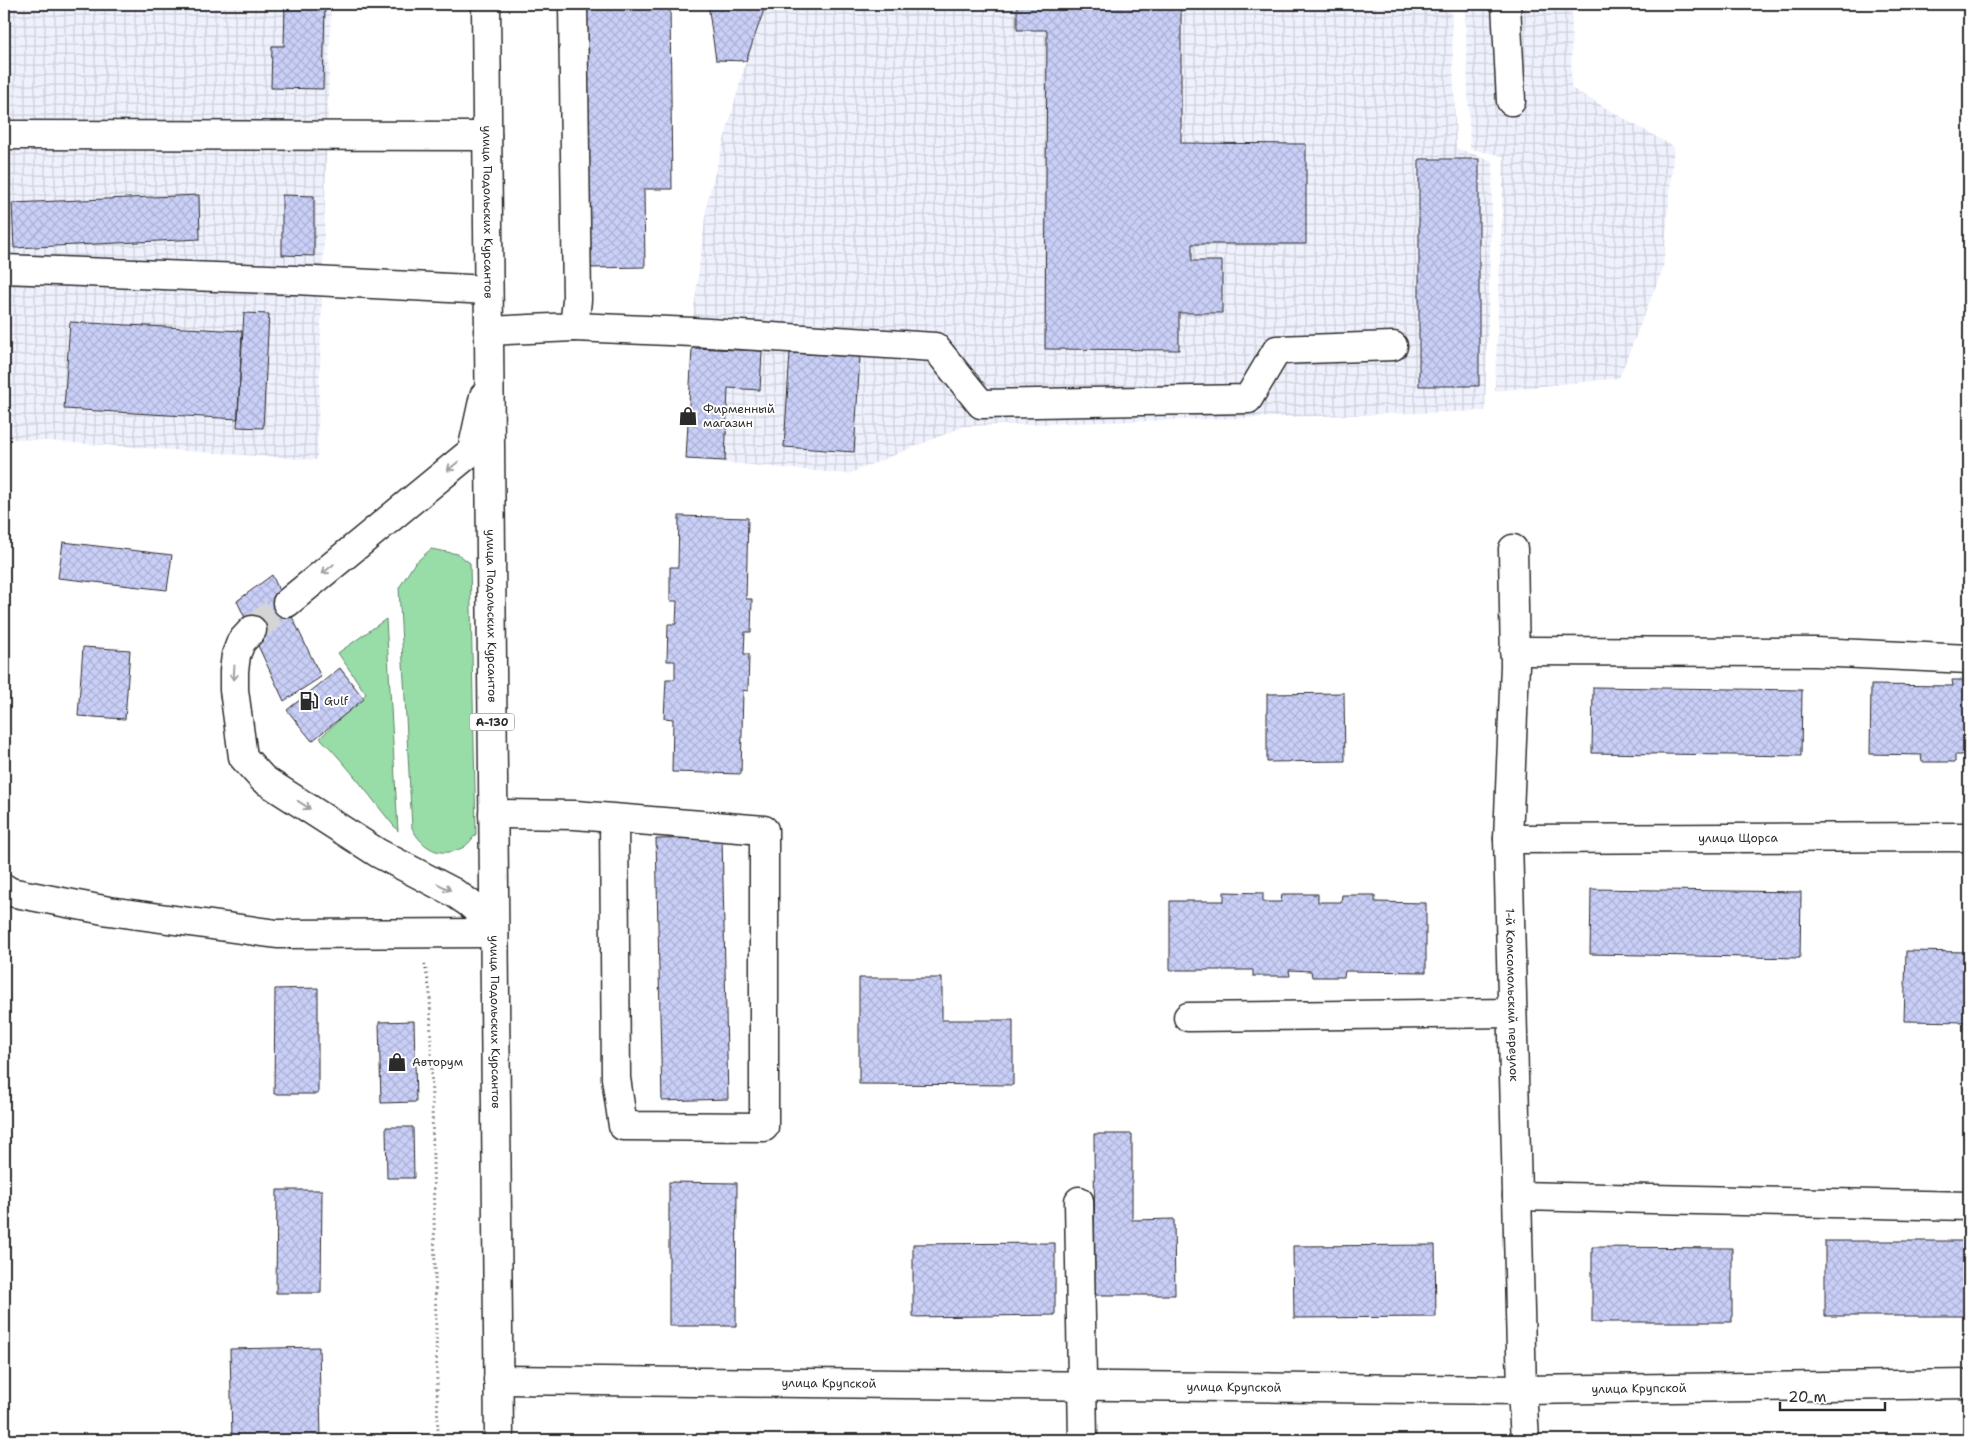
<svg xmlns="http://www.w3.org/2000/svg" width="1973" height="1444" font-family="'Shantell Sans',sans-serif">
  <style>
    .industrial { fill: url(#industrial-grid) }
    .grass { fill: #98dca8; stroke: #62846a }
    .building { fill: url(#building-cross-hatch); stroke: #2b2b2b }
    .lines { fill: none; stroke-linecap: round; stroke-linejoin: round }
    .minor-tunnel { stroke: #d5d5d5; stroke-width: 28; stroke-dasharray: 28 14; stroke-linecap: butt }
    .minor-casing { stroke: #2b2b2b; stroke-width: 31 }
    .major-casing { stroke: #2b2b2b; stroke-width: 31 }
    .path { stroke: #2b2b2b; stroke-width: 3; stroke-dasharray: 1 4; stroke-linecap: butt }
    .minor { stroke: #fff; stroke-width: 28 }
    .major { stroke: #fff; stroke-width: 28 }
    .oneway { stroke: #a0a0a0 }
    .labels { text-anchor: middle; stroke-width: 4; stroke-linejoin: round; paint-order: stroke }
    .shield { fill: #fff; stroke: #6b6b6b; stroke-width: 1 }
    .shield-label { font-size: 11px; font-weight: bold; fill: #2b2b2b }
    .street-label { font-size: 12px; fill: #2b2b2b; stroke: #fff }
    .poi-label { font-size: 12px; fill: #2b2b2b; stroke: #fff; text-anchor: start }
  </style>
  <defs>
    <pattern id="industrial-grid" width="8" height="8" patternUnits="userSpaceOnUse" patternTransform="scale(1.25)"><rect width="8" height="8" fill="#eff1fd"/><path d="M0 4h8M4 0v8" fill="none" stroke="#cdcfd9"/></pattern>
    <pattern id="building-cross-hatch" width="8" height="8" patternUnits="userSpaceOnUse" patternTransform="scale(1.25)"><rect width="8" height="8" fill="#c9cff7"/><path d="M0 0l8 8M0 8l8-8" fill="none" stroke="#adb2d4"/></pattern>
  </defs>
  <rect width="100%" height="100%" fill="#fff"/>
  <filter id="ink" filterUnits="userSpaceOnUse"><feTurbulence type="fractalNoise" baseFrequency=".02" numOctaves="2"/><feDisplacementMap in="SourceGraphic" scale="10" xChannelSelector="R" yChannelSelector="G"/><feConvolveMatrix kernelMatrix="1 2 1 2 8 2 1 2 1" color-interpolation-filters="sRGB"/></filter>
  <g filter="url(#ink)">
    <path class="industrial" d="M4,4H331L317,460L4,438Z
      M766,4H1451L1456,148L1493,161L1485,411L965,426L848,474L686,459L694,309L707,202L746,61Z
      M1465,4H1572L1571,88L1674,147L1663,268L1619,378L1495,391L1504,156L1470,149Z"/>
    <path class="grass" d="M431,549L458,554L470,563L476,834C472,839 467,846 462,848C440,859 422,848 412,828L399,588L414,564Z
      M386,619L398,831C372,800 349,766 320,738L366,694L338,653Z"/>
    <path class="building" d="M285,4H325L323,89L271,88L272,46H284Z
      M587,4H670L672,189H644L645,267L591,268Z
      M708,4H766L746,61L716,60Z
      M1017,4H1181V143L1306,144V244H1192V261H1222V313H1179V350L1045,349L1047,30H1017Z
      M1419,159H1479V386H1419Z
      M199,195L200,239L14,248L12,203Z
      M282,195L314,196V256L282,255Z
      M244,313L269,314L263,428L237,427Z
      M70,322L242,331L238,419L64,409Z
      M692,348L762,351L760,390L728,388L725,461L686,459Z
      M790,353L860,357L854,452L784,447Z
      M679,516L748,518L746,599H752L751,632H745L744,654H749L748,691L743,690L741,774L672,772L673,719L664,718L666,679H675V661H667L668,624H676L677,601H670V567H678Z
      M63,542L172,555L167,590L58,578Z
      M272,575L321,677L284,701L237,601Z
      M83,647L130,650L125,719L78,716Z
      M340,668L364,699L312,741L287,710Z
      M1952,680H1969V755H1955V762H1922L1921,755L1870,754L1871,685L1953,686Z
      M1593,687L1802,690L1801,756L1592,753Z
      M1344,693L1345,761L1267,762V694Z
      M722,838L728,1099L662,1101L656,839Z
      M1591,889L1801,892L1800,958L1590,954Z
      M1224,892L1263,893V902H1281L1282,894H1318V902H1341L1342,895H1375V902L1426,903V972L1345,971L1344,977H1312L1311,971L1289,970L1290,976H1253V970H1170V901H1224Z
      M1906,951L1969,952V1022L1904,1021Z
      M859,978H942V1020H1013V1085L859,1084Z
      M318,988V1094H274L275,989Z
      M414,1021L416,1102L381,1103L379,1022Z
      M386,1127H413L414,1178H387Z
      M1094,1134H1132V1220L1174,1219L1175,1295H1095Z
      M669,1182L737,1183L736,1326H669Z
      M277,1190H322L321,1293H276Z
      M1825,1241H1966V1316H1825Z
      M1055,1243V1315L913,1317V1244Z
      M1435,1245L1436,1317L1294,1318L1293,1246Z
      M1592,1247L1732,1248V1322H1592Z
      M319,1347L321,1440H232L230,1349Z
      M423,1434V1440H373V1435Z
      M1790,1438H1969V1440H1790Z"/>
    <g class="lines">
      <path class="minor-tunnel" d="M252,630L287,603"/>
      <g class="minor-casing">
        <g id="minor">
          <path d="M1506,4L1511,101"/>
          <path d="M4,135L487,136"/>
          <path d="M4,269L295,280L488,290"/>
          <path d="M574,327L693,332L935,347L981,404L1248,399L1277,350L1393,346"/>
          <path d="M488,331L574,327L577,300L573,4"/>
          <path id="s1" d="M1513,549L1515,665L1508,839L1522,1390L1525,1440"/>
          <path d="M287,603L472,451L484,396"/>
          <path d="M252,630L241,642L236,655L234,671V690L243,757L263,779L378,853L453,892L469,903L480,913L494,933"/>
          <path d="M1514,651L1815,652L1969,659"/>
          <path d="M493,814L575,815L764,830V1127L623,1126L616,1078L614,818"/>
          <path id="s2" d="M1508,839L1969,837"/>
          <path d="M4,888L10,892L109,911L277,934L494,933"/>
          <path d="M1188,1017L1512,1013"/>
          <path d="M1517,1196L1969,1206"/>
          <path d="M1079,1201L1083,1440"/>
          <path id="s3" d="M498,1380L1522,1390L1969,1384"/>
        </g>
      </g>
      <g class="major-casing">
        <g id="major">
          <path id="s4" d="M486,4L499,1440"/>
        </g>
      </g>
      <path class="path" d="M425,964L430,992L438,1440"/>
      <use href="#minor" class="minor"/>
      <use href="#major" class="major"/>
    </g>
    <defs><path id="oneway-shaft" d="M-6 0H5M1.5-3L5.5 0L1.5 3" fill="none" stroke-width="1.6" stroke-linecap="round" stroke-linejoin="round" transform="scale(1.25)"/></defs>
    <g class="oneway">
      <use href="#oneway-shaft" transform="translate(453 466) rotate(140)"/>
      <use href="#oneway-shaft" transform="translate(328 569) rotate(140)"/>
      <use href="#oneway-shaft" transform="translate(234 673) rotate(93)"/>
      <use href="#oneway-shaft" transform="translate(304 805) rotate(33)"/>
      <use href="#oneway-shaft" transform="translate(444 887) rotate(27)"/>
    </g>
  </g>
  <defs>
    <g id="shop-bare" transform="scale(1.5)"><path d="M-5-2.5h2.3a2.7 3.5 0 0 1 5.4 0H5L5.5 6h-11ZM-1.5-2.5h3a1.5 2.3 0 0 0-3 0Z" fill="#2b2b2b" stroke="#fff" stroke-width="2.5" paint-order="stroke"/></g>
    <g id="fuel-bare" transform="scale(1.5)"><path d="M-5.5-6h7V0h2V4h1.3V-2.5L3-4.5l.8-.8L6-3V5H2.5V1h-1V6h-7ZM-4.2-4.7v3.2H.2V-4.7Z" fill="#2b2b2b" stroke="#fff" stroke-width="2.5" paint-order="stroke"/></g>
  </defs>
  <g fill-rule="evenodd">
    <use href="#shop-bare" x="688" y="416"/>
    <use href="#fuel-bare" x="309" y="701"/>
    <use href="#shop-bare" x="397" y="1062"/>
  </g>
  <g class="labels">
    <rect class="shield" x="469.5" y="713.5" width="45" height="17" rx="4"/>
    <g class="shield-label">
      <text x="492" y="726">А-130</text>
    </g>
    <g class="street-label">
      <text dy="4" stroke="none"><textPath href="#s4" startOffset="208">улица Подольских Курсантов</textPath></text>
      <text dy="4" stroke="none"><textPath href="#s4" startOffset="612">улица Подольских Курсантов</textPath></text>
      <text dy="4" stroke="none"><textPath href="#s2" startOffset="230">улица Щорса</textPath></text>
      <text dy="4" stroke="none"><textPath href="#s1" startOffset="446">1-й Комсомольский переулок</textPath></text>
      <text dy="4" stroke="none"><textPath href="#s4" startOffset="1018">улица Подольских Курсантов</textPath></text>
      <text dy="4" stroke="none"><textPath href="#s3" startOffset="331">улица Крупской</textPath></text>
      <text dy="4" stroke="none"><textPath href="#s3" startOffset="736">улица Крупской</textPath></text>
      <text dy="4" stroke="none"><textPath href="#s3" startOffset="1141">улица Крупской</textPath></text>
    </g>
    <g class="poi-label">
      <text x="703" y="413">Фирменный<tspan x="703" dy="14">магазин</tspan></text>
      <text x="324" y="705">Gulf</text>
      <text x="412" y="1066">Авторум</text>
    </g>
  </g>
  <rect width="1973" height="1444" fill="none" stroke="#fff" stroke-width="20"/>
  <rect x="10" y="10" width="1953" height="1424" fill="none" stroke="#2b2b2b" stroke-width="2" filter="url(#ink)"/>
  <path d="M1780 1402v8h105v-8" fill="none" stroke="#2b2b2b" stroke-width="2.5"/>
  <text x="1788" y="1402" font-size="15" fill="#2b2b2b" stroke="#ffffff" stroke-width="4" paint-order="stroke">20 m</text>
</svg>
